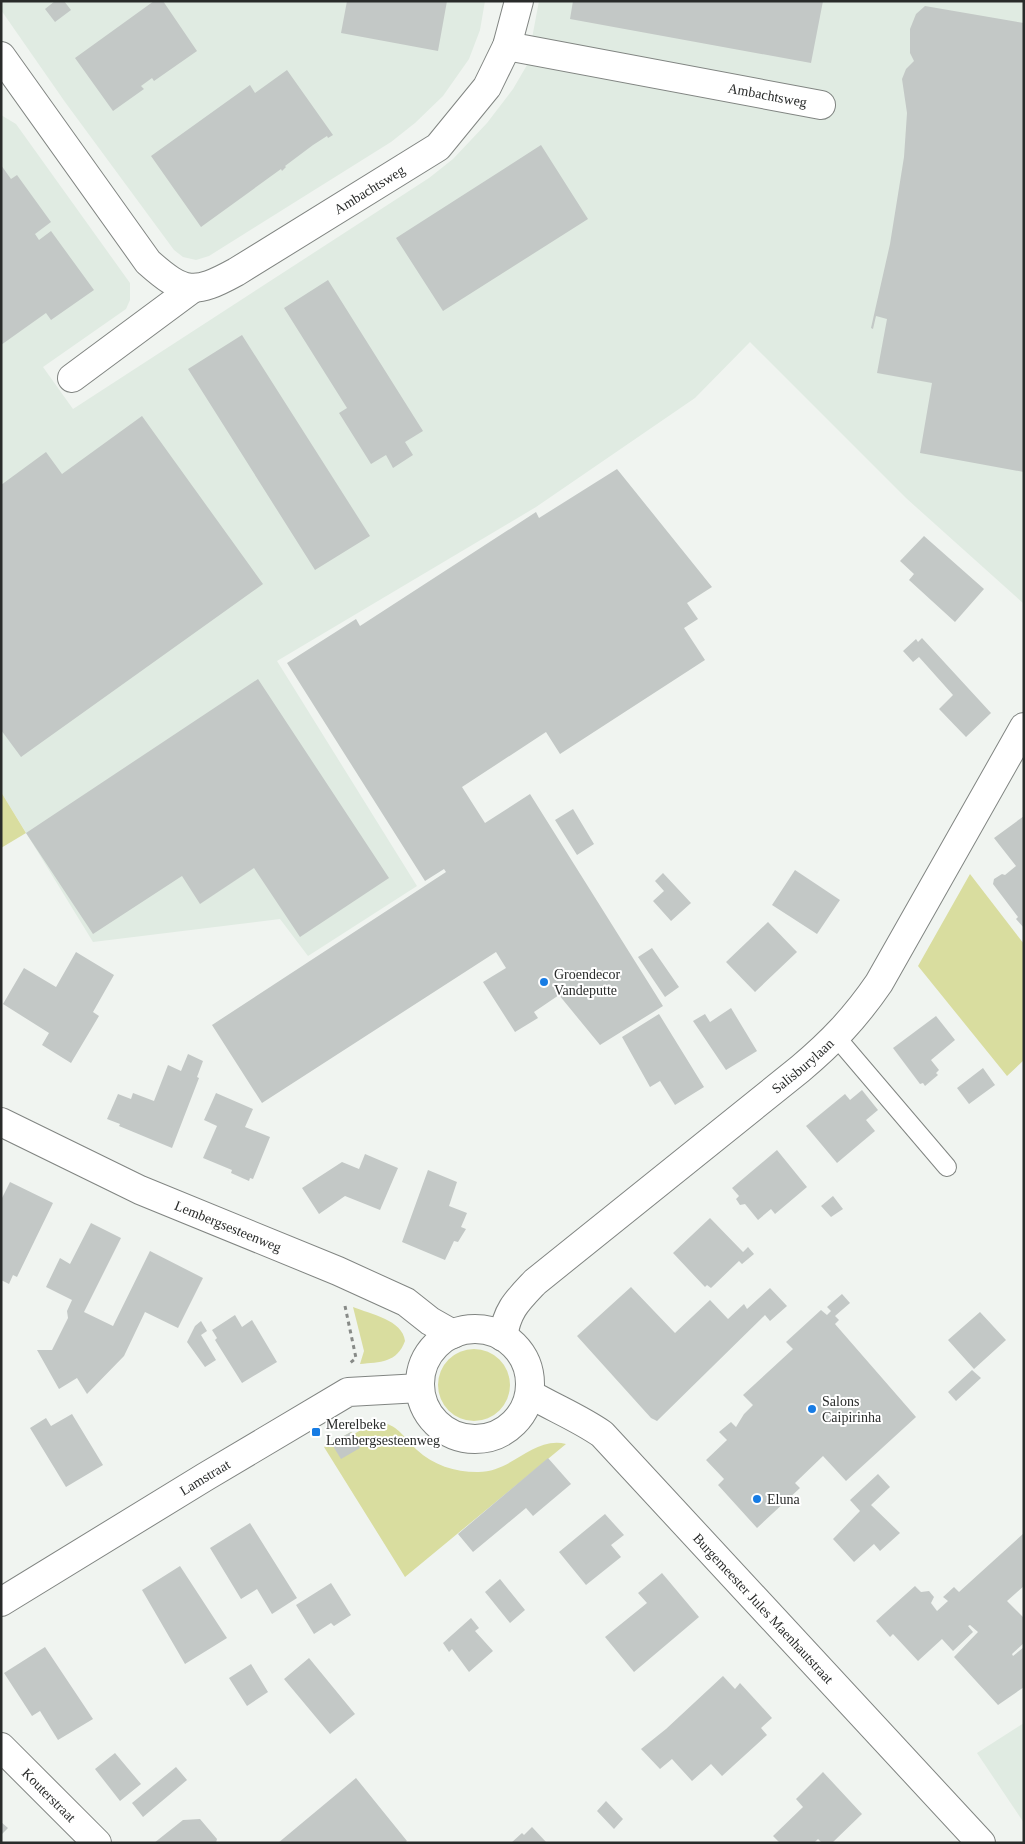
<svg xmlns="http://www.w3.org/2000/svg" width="1025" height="1844" font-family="Georgia,serif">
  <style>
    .built { fill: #e0ebe2 }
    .green { fill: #d9dd9f }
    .building { fill: #c3c8c6 }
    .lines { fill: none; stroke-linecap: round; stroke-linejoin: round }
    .lane-casing { stroke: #818582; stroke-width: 20 }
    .street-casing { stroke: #818582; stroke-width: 30 }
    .secondary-casing { stroke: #818582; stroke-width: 30 }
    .path { stroke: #878a87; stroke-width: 3; stroke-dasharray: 4 4; stroke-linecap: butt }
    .lane { stroke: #fff; stroke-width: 18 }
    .street { stroke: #fff; stroke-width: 28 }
    .secondary { stroke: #fff; stroke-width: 28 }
    .poi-dot { fill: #177ce4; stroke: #fff; stroke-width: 2 }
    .labels { text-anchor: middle; stroke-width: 4; stroke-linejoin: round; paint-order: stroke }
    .street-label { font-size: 14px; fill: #292b2a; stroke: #fff }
    .poi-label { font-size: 14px; fill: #292b2a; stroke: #fff; text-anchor: start }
  </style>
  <rect width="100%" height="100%" fill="#f0f4f0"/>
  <path class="built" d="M1,1H485L480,30L469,59L443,96L415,123L391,142L209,256L196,260L183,257L174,250L65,102L1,10Z
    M539,1H1024V604L906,498L750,342L695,398L536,507L277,661L417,886L308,956L280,919L93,942L1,792V115L16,124L130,283V300L126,309L43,367L73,409L429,178L453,159L487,123L513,89L527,65Z
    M1024,1723V1823L977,1753Z"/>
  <path class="green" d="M1,792L26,833L1,848Z
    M970,874L1024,944V1060L1007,1076L918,966Z
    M353,1307C370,1314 403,1320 405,1341C397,1363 380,1362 360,1364L364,1351Z
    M438 1385a36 36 0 1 1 72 0a36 36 0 1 1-72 0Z
    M382,1422C400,1427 404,1438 417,1450C433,1465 455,1472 477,1472C512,1473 533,1436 566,1444L405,1577L324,1447L351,1432L354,1434L373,1423Z"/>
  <path class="building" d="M55,1H64L71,10L55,22L45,9Z
    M154,1H163L197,51L154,81L152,78L141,86L144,89L113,111L75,58Z
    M347,1H447L438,51L341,33Z
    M573,1H823L811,63L570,19Z
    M925,6L1024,23V472L920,453L932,383L877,373L887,319L876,316L873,329L871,328L890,244L904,157L907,113L902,79L906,69L914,61L910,53V29L916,14Z
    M287,70L333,135L328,138L327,136L313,145L285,166L286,167L282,171L281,169L201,227L151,156L250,85L255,93Z
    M541,145L588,219L443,311L396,238Z
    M1,165L11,179L17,175L51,222L35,234L39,240L51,231L94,290L51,320L46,313L1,345Z
    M328,280L423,431L405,442L413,455L393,468L386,455L371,464L339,413L347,408L284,308Z
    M242,335L370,536L315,570L188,369Z
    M142,416L263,584L21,757L1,730V485L46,452L62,474Z
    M617,469L712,587L687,603L698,619L684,628L705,660L560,754L546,732L462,787L485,823L530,794L663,1006L600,1045L559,995L534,1012L538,1018L515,1032L483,982L506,968L496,952L262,1103L212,1025L446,872L444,869L425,881L287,663L356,619L360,626L536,512L539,518Z
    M924,536L984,589L955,622L909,580L914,574L900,561Z
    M922,638L991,713L966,737L939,709L953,695L919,657L913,662L903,651L916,639L918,642Z
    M258,679L389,878L300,937L254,868L200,904L182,876L93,934L26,833Z
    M573,809L594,844L577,855L555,820Z
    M1024,816V928L1016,919L1018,917L993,884L994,879L1002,874L1005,875L1016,866L994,838Z
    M795,870L840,900L817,934L772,905Z
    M663,873L691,903L671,921L653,901L664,891L655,881Z
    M768,922L797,952L755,992L726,962Z
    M652,948L679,987L665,997L638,957Z
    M76,952L114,975L93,1012L99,1016L71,1063L42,1045L49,1033L3,1004L24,968L56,987Z
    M731,1008L757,1051L726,1070L693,1021L705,1014L710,1022Z
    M659,1014L704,1087L675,1105L660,1081L650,1087L622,1037Z
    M936,1016L955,1040L931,1060L939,1070L936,1073L938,1075L925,1086L923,1083L920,1084L893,1048Z
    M188,1054L203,1061L197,1077L199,1078L172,1148L119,1126L120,1124L107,1119L118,1094L131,1099L133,1093L154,1101L168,1065L181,1071Z
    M983,1068L995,1085L969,1104L957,1088Z
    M862,1090L878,1110L866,1120L875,1131L837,1163L806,1126L845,1094L850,1100Z
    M216,1093L253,1109L245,1127L270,1137L253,1179L250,1178L249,1181L231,1173L232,1170L203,1158L217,1126L204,1120Z
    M777,1150L807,1187L775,1214L771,1209L758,1220L745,1204L740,1205L736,1199L739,1196L732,1188Z
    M365,1154L398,1168L380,1210L345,1196L319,1214L302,1188L342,1162L359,1169Z
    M428,1170L457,1182L449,1206L467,1213L461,1227L466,1229L458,1242L454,1241L445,1260L402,1242Z
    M10,1182L53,1203L17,1277L13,1275L9,1284L1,1280V1200Z
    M833,1196L843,1209L831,1217L821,1206Z
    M710,1218L743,1252L748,1247L754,1254L742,1264L739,1261L711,1288L707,1285L705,1287L673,1253Z
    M91,1223L121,1238L84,1312L113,1326L150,1251L203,1278L178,1328L145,1312L124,1356L87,1394L77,1378L59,1389L37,1350H52L68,1318L67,1311L72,1300L46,1287L60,1258L70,1264Z
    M631,1287L675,1333L710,1300L728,1319L744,1304L747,1309L770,1288L787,1306L770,1321L765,1315L657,1421L651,1418L577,1336Z
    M842,1294L850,1303L835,1316L839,1320L835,1324L916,1417L846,1481L823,1456L795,1483L800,1488L757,1528L718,1485L724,1479L706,1460L727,1440L719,1432L731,1422L736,1427L744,1414L753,1405L743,1395L793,1349L786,1342L821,1310L827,1315L831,1311L827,1307Z
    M980,1312L1006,1340L974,1369L948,1340Z
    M235,1315L242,1327L252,1320L277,1362L242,1383L215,1340L217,1338L212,1330Z
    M201,1321L207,1331L201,1335L216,1360L205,1367L187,1342L195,1326Z
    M972,1370L981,1378L956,1401L948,1392Z
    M72,1414L103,1465L66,1487L30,1428L46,1418L51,1426Z
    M351,1432L360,1448L341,1459L331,1443Z
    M548,1458L571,1484L533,1516L526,1508L473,1552L458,1534Z
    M878,1474L890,1487L871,1505L900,1533L880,1551L874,1544L854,1562L833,1539L860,1511L850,1500Z
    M605,1514L624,1535L611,1545L621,1557L586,1585L559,1552Z
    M250,1523L297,1598L272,1614L257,1589L241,1599L210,1548Z
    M1024,1533V1586L1007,1601L1024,1618V1643L1012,1654L1013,1656L1024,1647V1687L998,1705L954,1657L978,1632L970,1625L968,1626L973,1632L953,1651L942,1639L918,1661L893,1634L890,1637L876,1621L915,1586L921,1592L929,1591L934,1597L931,1603L937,1611L948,1601L943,1597L954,1587L959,1592Z
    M180,1566L227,1638L185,1664L142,1590Z
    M662,1573L699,1617L634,1672L605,1637L647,1603L638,1593Z
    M500,1579L525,1610L510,1623L485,1592Z
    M331,1583L351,1615L334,1626L331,1623L314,1634L296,1605Z
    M471,1618L479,1628L475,1631L493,1651L469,1672L452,1649L449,1652L443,1643Z
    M45,1647L93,1719L58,1740L40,1711L32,1716L4,1673Z
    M309,1658L355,1714L330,1734L284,1679Z
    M251,1664L268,1692L247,1706L229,1678Z
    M723,1676L735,1689L740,1683L772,1718L761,1728L767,1735L722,1776L711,1764L692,1781L672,1759L660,1769L641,1749L666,1729Z
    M115,1753L141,1784L120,1801L95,1769Z
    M176,1767L187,1780L143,1817L132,1803Z
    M823,1772L862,1814L832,1843H822L818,1839L814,1843H780L773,1836L803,1807L796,1799Z
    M356,1778L407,1841L405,1843H278Z
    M606,1801L623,1819L614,1829L597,1811Z
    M200,1819L217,1839L216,1843H154L183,1820Z
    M1,1822L8,1828L1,1835Z
    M532,1827L547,1843H511L522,1833L524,1835Z"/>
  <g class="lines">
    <g class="lane-casing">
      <path id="lane" d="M837,1038L947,1167"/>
    </g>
    <g class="street-casing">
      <g id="street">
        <path id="s1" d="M507,46L821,105"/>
        <path id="s2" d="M1,56L148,262C184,294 194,295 236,272L438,147L487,87L507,46L519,1"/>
        <path d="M72,378L192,289"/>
        <path id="s3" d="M1,1747L97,1843"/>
      </g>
    </g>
    <g class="secondary-casing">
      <g id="secondary">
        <path id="s4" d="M1,1122L140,1190L338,1271L406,1302L430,1321L453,1334"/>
        <circle cx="475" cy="1384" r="55"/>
        <path id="s5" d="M503,1337C507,1310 517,1301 535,1282L800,1069C832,1042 855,1018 879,983L1024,727"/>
        <path id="s6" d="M530,1394C554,1408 579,1418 602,1434L981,1843"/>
        <path id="s7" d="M1,1602L205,1477L348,1392L420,1388"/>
      </g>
    </g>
    <path class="path" d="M345,1306L356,1358L350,1363"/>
    <use href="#lane" class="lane"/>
    <use href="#street" class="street"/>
    <use href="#secondary" class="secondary"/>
  </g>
  <g class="poi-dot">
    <circle cx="544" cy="982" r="5"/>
    <circle cx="812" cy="1409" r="5"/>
    <rect x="311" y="1427" width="10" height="10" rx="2.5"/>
    <circle cx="757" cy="1499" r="5"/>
  </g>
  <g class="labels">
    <g class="street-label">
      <text dy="5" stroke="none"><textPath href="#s1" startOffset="265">Ambachtsweg</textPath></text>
      <text dy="5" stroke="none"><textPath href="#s2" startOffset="509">Ambachtsweg</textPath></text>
      <text dy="5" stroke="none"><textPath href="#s5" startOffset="409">Salisburylaan</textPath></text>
      <text dy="5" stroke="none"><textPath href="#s4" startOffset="250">Lembergsesteenweg</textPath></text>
      <text dy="5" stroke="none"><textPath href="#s7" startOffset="239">Lamstraat</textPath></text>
      <text dy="5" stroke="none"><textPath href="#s6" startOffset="320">Burgemeester Jules Maenhautstraat</textPath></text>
      <text dy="5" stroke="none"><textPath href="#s3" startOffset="68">Kouterstraat</textPath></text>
    </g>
    <g class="poi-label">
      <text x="554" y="979">Groendecor<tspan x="554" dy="16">Vandeputte</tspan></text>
      <text x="822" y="1406">Salons<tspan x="822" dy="16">Caipirinha</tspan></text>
      <text x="326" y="1429">Merelbeke<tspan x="326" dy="16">Lembergsesteenweg</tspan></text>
      <text x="767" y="1504">Eluna</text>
    </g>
  </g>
  <rect width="1025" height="1844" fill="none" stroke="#292b2a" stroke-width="5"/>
</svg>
